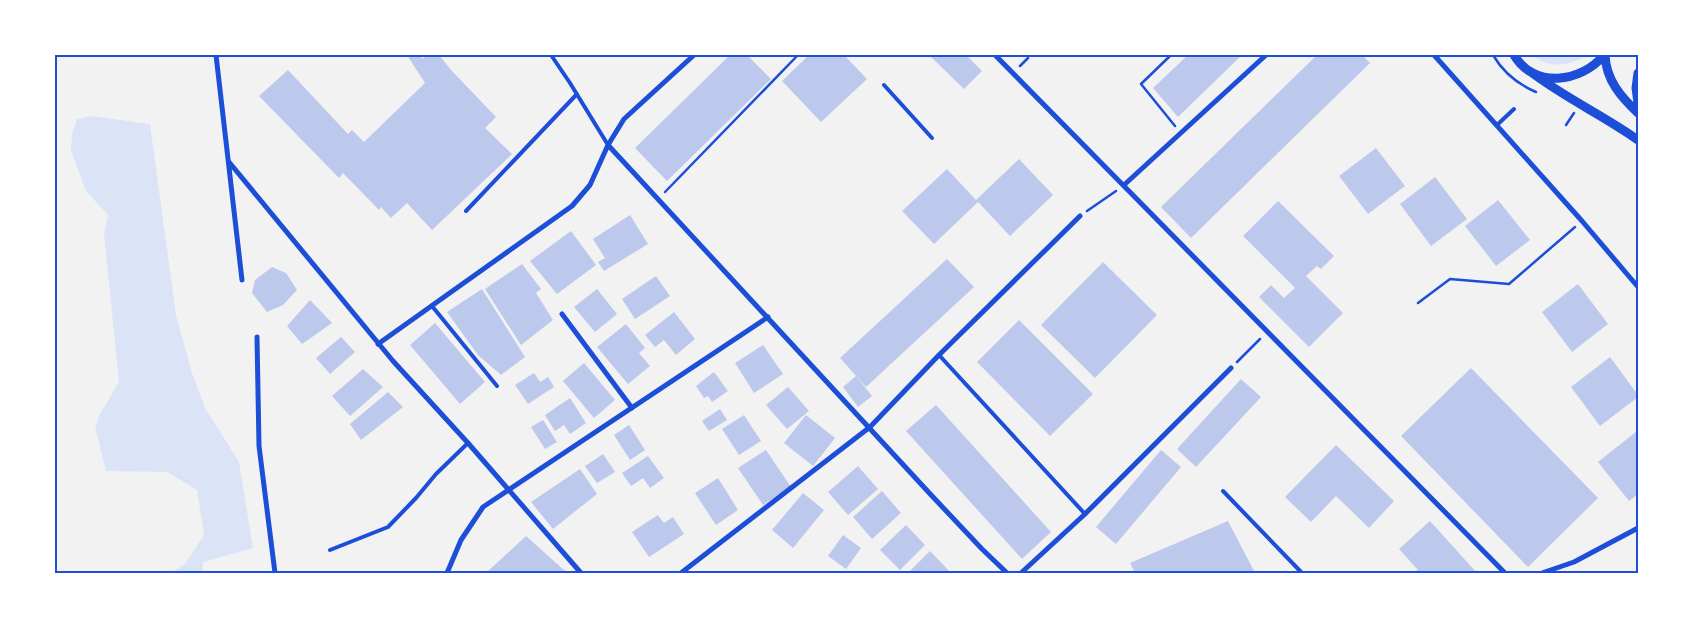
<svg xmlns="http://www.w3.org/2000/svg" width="1693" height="628" font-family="'Roboto Condensed',sans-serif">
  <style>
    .green { fill: #dbe4f7 }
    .building { fill: #bdc9ec }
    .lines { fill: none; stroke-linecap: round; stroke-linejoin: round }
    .path { stroke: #1d4ed8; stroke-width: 2.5 }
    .service { stroke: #1d4ed8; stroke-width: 4 }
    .minor { stroke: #1d4ed8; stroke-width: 5 }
    .tertiary { stroke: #1d4ed8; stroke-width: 9 }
    .neatline { fill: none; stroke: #1d4ed8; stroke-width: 2 }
  </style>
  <rect width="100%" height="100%" fill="#f2f2f2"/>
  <path class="green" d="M1531,55H1587V56C1567,66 1549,69 1531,55Z
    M92,116L150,124L176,315L192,373L205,408L239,462L253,548L203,562L202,573H171L185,564L204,535L197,490L167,472L106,471L95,427L100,414L119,382L104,235L108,215L86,191L71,151L72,134L77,119Z"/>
  <path class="building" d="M407,55H420L422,59L428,55H439L451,70L496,117L485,128L512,154L432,230L407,203L391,218L381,207L379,210L343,173L339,178L259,96L288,70L348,134L352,130L364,142L425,83Z
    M730,55H747L771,79L667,181L635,148Z
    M809,55H844L867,79L821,122L782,81Z
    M929,55H966L982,71L964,89Z
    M1188,55H1242L1178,117L1153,88Z
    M1317,55H1362L1370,63L1191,238L1161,207Z
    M1376,148L1405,186L1368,214L1339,176Z
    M1019,159L1053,195L1010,236L978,202L934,244L902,211L947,169L976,200Z
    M1435,177L1467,219L1431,246L1400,204Z
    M1498,200L1530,240L1496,266L1465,226Z
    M1278,201L1334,256L1321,269L1317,266L1306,276L1343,313L1309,347L1259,297L1271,285L1284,298L1295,288L1243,236Z
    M630,215L648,244L604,271L598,262L605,258L593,239Z
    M571,231L596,265L557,294L530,261Z
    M947,259L974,287L866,387L840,358Z
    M1103,262L1157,315L1095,378L1041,325Z
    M522,264L541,289L536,293L553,320L521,345L485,289Z
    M272,267L286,273L297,290L283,305L267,312L252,293L255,280Z
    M656,276L670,296L635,319L622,299Z
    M1578,284L1608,324L1572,352L1542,312Z
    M482,289L525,357L501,375L478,355L447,312Z
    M597,289L617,314L595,332L574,307Z
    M310,300L332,323L302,344L287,326Z
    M674,312L695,339L676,355L664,340L655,347L645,335Z
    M1019,320L1093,394L1050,436L977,362Z
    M435,323L485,382L460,404L410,345Z
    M626,324L645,348L639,353L650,366L628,384L597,347Z
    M341,337L355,352L330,374L316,358Z
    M763,345L783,374L754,393L735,363Z
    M1610,357L1638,395V397L1600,426L1571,387Z
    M584,363L615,400L594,418L563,381Z
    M1471,368L1598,498L1528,567L1401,436Z
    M363,369L383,387L350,416L332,396Z
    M714,372L728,391L712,402L708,396L704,398L696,386Z
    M534,373L540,382L548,377L554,387L528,404L515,385Z
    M856,376L872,396L858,407L843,387Z
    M1241,379L1261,397L1196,467L1177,449Z
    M788,387L809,411L787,429L766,405Z
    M388,392L403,407L361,440L350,424Z
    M570,398L586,423L570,434L564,425L555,431L545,415Z
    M936,405L1051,532L1022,559L906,431Z
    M720,409L727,420L709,431L702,421Z
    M744,415L761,441L739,455L722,429Z
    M806,415L835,438L813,466L784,443Z
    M543,420L557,442L545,449L531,427Z
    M629,425L645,450L630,460L614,435Z
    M1637,431L1638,494L1629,501L1598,462Z
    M1336,445L1394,501L1369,528L1336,496L1311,522L1285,497Z
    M766,450L791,487L763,505L738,468Z
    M1161,450L1181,467L1116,544L1096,527Z
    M603,454L615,472L597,483L585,466Z
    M648,456L664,478L650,488L643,478L631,486L622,473Z
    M858,466L878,489L848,515L828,492Z
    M580,469L597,494L553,529L531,502Z
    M718,478L738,510L716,525L695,493Z
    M882,491L901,513L872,539L853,517Z
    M803,493L824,510L793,548L772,530Z
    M658,515L664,523L673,517L684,534L649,557L632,532Z
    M1228,521L1255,573H1135L1130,563Z
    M1430,521L1477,573H1409L1418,570L1399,549Z
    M906,525L925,545L900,570L880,550Z
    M843,535L861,548L846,569L828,556Z
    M526,536L565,571L563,573H486Z
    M930,551L951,573H908Z"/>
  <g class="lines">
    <path class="path" d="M1171,55L1141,84L1175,126
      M1493,55C1503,72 1517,84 1536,92
      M1020,66L1028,58
      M1566,125L1574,113
      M665,192L798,55
      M1087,211L1116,191
      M1418,303L1450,279L1509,284L1575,227
      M1237,362L1260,339"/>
    <path class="service" d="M551,55L570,83L608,145
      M884,85L932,138
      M1497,125L1514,109
      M466,211L577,94
      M432,306L497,386
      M939,355L1085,514
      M1223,491L1302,573
      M330,550L388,527L416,498L436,474L468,443"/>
    <path class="minor" d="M216,55L242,280
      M995,55L1505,573
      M1434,55L1582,221L1638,287
      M608,145L933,497L982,549L1007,573
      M229,162L393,361L468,443L581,573
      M1124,185L1266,55
      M562,314L632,408
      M257,337L259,446L275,573
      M378,344L572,206L590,185L608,145L624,119L694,55
      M447,573L461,540L483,507L768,317
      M681,573L870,427L939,355L1080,216
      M1021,573L1085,514L1231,368
      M1542,573L1574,562L1638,528"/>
    <path class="tertiary" d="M1514,55C1534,89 1581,83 1604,55
      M1605,55C1606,80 1621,97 1638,113
      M1531,72C1565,98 1603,115 1638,140
      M1638,73L1636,88L1638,103"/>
  </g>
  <rect width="1693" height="628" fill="none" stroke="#ffffff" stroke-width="112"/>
  <rect x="56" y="56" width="1581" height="516" class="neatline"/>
</svg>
